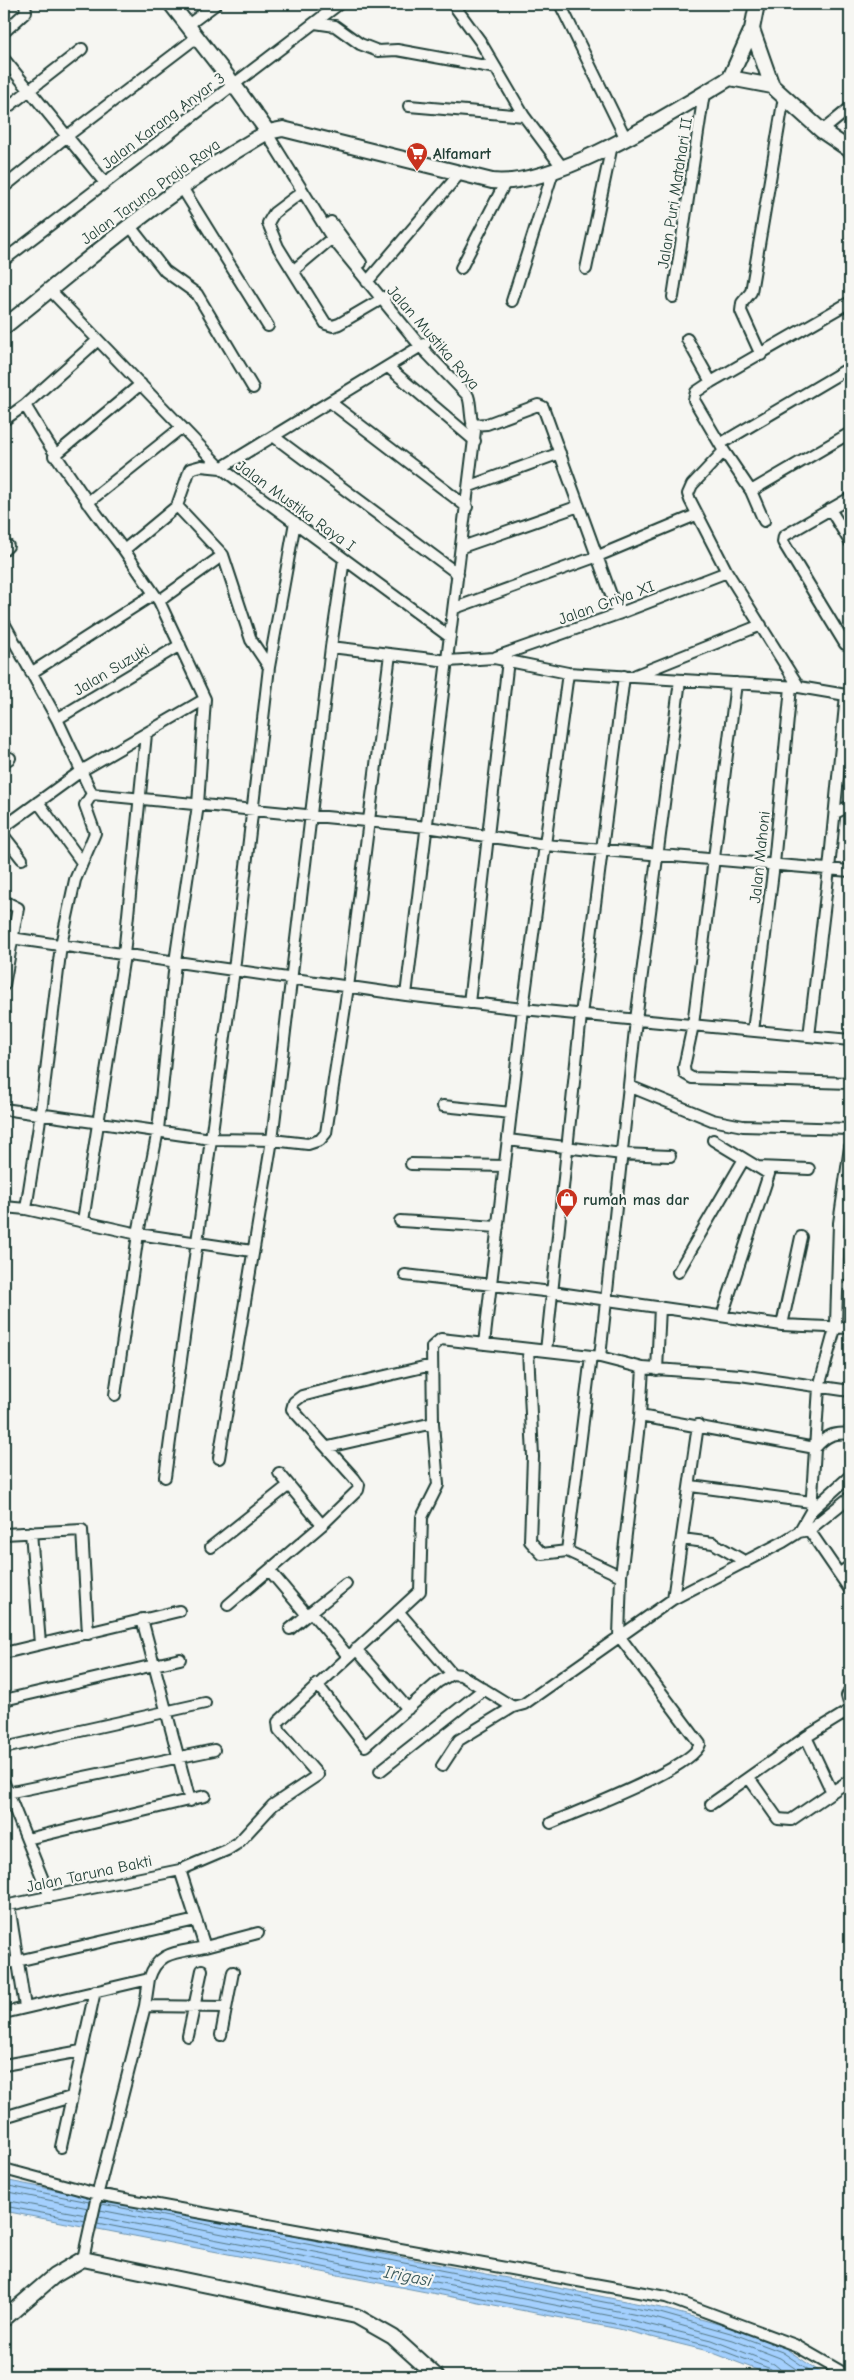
<svg xmlns="http://www.w3.org/2000/svg" width="854" height="2380" font-family="'Comic Neue',sans-serif">
  <style>
    .water { fill: #a4d0fe; stroke: #6f95ad }
    .lines { fill: none; stroke-linecap: round; stroke-linejoin: round }
    .shore { stroke: #547885; stroke-width: 1 }
    .street-casing { stroke: #1f3d34; stroke-width: 14 }
    .secondary-casing { stroke: #1f3d34; stroke-width: 18 }
    .street { stroke: #f6f6f2; stroke-width: 10 }
    .secondary { stroke: #f6f6f2; stroke-width: 14 }
    .labels { text-anchor: middle; stroke-width: 4.5; stroke-linejoin: round; paint-order: stroke }
    .street-label { font-size: 16px; fill: #1f3d34; stroke: #f6f6f2 }
    .poi-label { font-size: 16px; font-weight: bold; fill: #1f3d34; stroke: #f6f6f2; text-anchor: start }
    .water-label { font-size: 18px; font-style: italic; fill: #3a5a5c; stroke: #f6f6f2 }
  </style>
  <rect width="100%" height="100%" fill="#f6f6f2"/>
  <filter id="ink" filterUnits="userSpaceOnUse"><feTurbulence type="fractalNoise" baseFrequency=".02" numOctaves="2"/><feDisplacementMap in="SourceGraphic" scale="10" xChannelSelector="R" yChannelSelector="G"/><feConvolveMatrix kernelMatrix="1 2 1 2 8 2 1 2 1" color-interpolation-filters="sRGB"/></filter>
  <g filter="url(#ink)">
    <path class="water" d="M4,2180L661,2308L736,2329L785,2348L826,2376H773L708,2351L619,2329L4,2211Z"/>
    <g class="lines">
      <path class="shore" d="M4,2185L89,2202
        M4,2191L88,2208
        M4,2200L86,2215
        M102,2204L660,2313L734,2334L782,2352L818,2376
        M4,2206L85,2221
        M100,2210L658,2319L733,2340L780,2358L806,2376
        M99,2217L622,2318L712,2340L774,2364L780,2369L781,2376
        M97,2223L620,2325L710,2346L771,2369L775,2376"/>
      <g class="street-casing">
        <path id="street" d="M453,4L480,41L524,116L562,167
          M560,4L626,139
          M315,23L335,26L360,44L378,51L397,50L496,68
          M188,25L216,4
          M4,32L26,12L25,4
          M4,59L105,183
          M409,106L524,116
          M4,110L82,49
          M822,131L850,108
          M268,132L271,140L332,238L421,347L468,396C472,407 469,420 475,431L406,995
          M181,186L268,326
          M4,187L67,136L197,37
          M303,191L274,213L268,223L278,247L326,324L333,326L339,324L385,297
          M331,222L361,263
          M129,225L165,271L197,294L253,388
          M4,260L339,4
          M461,268L506,181
          M586,269L612,145
          M294,270L332,238
          M367,282L461,172
          M50,290L221,468
          M673,297L704,93
          M512,301L553,172
          M850,302L711,382L696,392L694,400L724,451L751,491L850,433
          M687,339L711,382
          M426,343L221,468L450,637
          M761,355L741,311L742,303L751,292L784,97
          M388,367L475,441
          M330,402L467,507
          M25,405L98,340
          M4,420L25,405C55,457 87,503 124,550
          M472,425L487,424L538,405L543,407L618,614
          M273,436L458,574
          M720,444L844,371
          M724,451L692,485L688,494L690,500L727,572L799,687
          M54,456L141,384
          M470,486L560,453
          M751,491L764,521
          M850,498L784,536L783,542L845,644L850,645
          M87,503L182,427
          M177,506L223,555L251,640L269,667
          M830,509L850,542
          M462,547L579,506
          M4,550L8,546
          M344,559L331,647L448,661L494,658L568,673L799,687L846,695L850,694
          M159,601L223,555
          M455,608L598,556L696,515
          M4,623L57,719L92,794
          M496,657L618,614L727,572
          M31,673L154,594
          M636,675L761,625
          M736,683L693,1025L684,1067L685,1074L692,1078L850,1083
          M57,719L180,645
          M4,762L10,758
          M92,794L427,827L545,845L850,871
          M38,802L81,861
          M835,813L850,806
          M4,827L81,771L205,699
          M4,836L22,859
          M4,901L18,908L4,985
          M4,937L406,995L523,1009L850,1040
          M469,1003L508,660
          M753,1031L774,864L791,687
          M809,1036L829,869L846,695
          M629,1086L712,1120L743,1126L850,1129
          M443,1106L511,1113
          M4,1109L211,1139L272,1140L308,1144L320,1140L326,1133L348,987L390,654
          M508,1140L622,1154L670,1156
          M713,1140L769,1174L722,1316
          M411,1164L505,1166
          M758,1167L809,1169
          M4,1207L26,1209L138,1234L252,1251
          M26,1209L41,1113L61,945L75,880L95,833L85,805L92,794
          M83,1221L124,955L146,734
          M400,1221L498,1227
          M678,1272L744,1159
          M838,1273L850,1275
          M405,1275L552,1292L782,1325L850,1328
          M782,1325L801,1237
          M484,1344L523,1009L568,673
          M528,1349L533,1457L530,1541L542,1554L567,1551
          M546,1351L581,1015L624,676
          M591,1356L567,1551L621,1576
          M600,1357L636,1020L680,680
          M657,1370L660,1307
          M115,1395L138,1234L158,1130L175,962L198,805L205,699L159,601L124,550L177,506L190,469L201,466L221,468
          M640,1416L815,1448C826,1436 833,1432 850,1434
          M328,1447L433,1423L432,1347L441,1339L600,1357L643,1368L740,1375L850,1391
          M219,1458L272,1140L331,647
          M279,1473L322,1525
          M165,1477L234,970L269,667L295,522
          M691,1486L811,1502
          M811,1511L819,1387L836,1325L839,1223L850,1147
          M809,1530L850,1497
          M31,1532L40,1644
          M799,1532L809,1530L850,1590
          M4,1534L82,1530L88,1634
          M682,1539L713,1543L746,1562
          M211,1547L289,1485
          M270,1571L307,1615L346,1584
          M840,1573L850,1566
          M673,1599L698,1425
          M228,1605L322,1525L358,1490L359,1485L354,1478L292,1409L294,1402L302,1396L317,1392L432,1365
          M398,1611L452,1674
          M311,1612L348,1656
          M142,1619L190,1801
          M290,1629L307,1615
          M356,1649L408,1709
          M4,1653L179,1611
          M317,1684L365,1746L438,1682L452,1674L461,1675L513,1707L524,1704L673,1599L783,1542L799,1532L811,1511L850,1476
          M850,1690L847,1696L850,1707
          M4,1700L180,1659
          M806,1737L832,1792L850,1780
          M4,1748L205,1703
          M442,1766L459,1740L513,1707
          M380,1771L484,1689
          M749,1778L778,1819L791,1820L832,1792
          M4,1783L50,1897
          M7,1793L214,1750
          M711,1804L806,1737L850,1710
          M551,1823C577,1811 694,1768 700,1744L619,1636L621,1576L640,1416L643,1368
          M27,1839L205,1796
          M9,1905L25,2007
          M4,1906L180,1870L227,1850L238,1843L273,1805L318,1775L279,1730L278,1722L420,1591L422,1517L438,1485L433,1423
          M205,1947L258,1933
          M4,1964L196,1920
          M149,1979C158,1950 178,1953 205,1947L180,1870
          M145,2006L225,2007
          M4,2013L149,1979L145,2006L96,2200L83,2259
          M221,2035L233,1972
          M188,2036L202,1970
          M4,2065L81,2051
          M4,2117L71,2097
          M61,2147L95,1991
          M4,2169L97,2194L666,2297L795,2345L849,2376"/>
      </g>
      <g class="secondary-casing">
        <path id="secondary" d="M171,4L234,85L268,132
          M752,29L772,86
          M730,78L752,29L757,4
          M4,327C90,258 172,186 268,132L283,129L492,181C557,188 674,111 730,78L772,86L822,131L850,150
          M4,2319L54,2276L83,2259L356,2316L393,2337L436,2376"/>
      </g>
      <use href="#street" class="street"/>
      <use href="#secondary" class="secondary"/>
    </g>
  </g>
  <defs>
    <g id="supermarket-pin" transform="scale(1.125)"><path d="M0 17L-7.5 6A9.5 9.5 0 1 1 7.5 6Z" fill="#c8321e" stroke="#f6f6f2"/><path d="M-6-5.5h2.5l.6 2H6L4.5 2H-2.5L-4.4-4H-6ZM-1.5 3.2a1.3 1.3 0 1 0 .1 0ZM3 3.2a1.3 1.3 0 1 0 .1 0Z" fill="#fff"/></g>
    <g id="shop-pin" transform="scale(1.125)"><path d="M0 17L-7.5 6A9.5 9.5 0 1 1 7.5 6Z" fill="#c8321e" stroke="#f6f6f2"/><path d="M-5-2.5h2.3a2.7 3.5 0 0 1 5.4 0H5L5.5 6h-11ZM-1.5-2.5h3a1.5 2.3 0 0 0-3 0Z" fill="#fff"/></g>
  </defs>
  <g fill-rule="evenodd">
    <use href="#supermarket-pin" x="417" y="153"/>
    <use href="#shop-pin" x="567" y="1199"/>
  </g>
  <g class="labels">
    <g class="street-label">
      <text transform="translate(163 120) rotate(-37)" y="6">Jalan Karang Anyar 3</text>
      <text transform="translate(150 191) rotate(-36)" y="6">Jalan Taruna Praja Raya</text>
      <text transform="translate(674 193) rotate(-81)" y="6">Jalan Puri Matahari II</text>
      <text transform="translate(434 337) rotate(49)" y="6">Jalan Mustika Raya</text>
      <text transform="translate(296 505) rotate(36)" y="6">Jalan Mustika Raya I</text>
      <text transform="translate(606 602) rotate(-20)" y="6">Jalan Griya XI</text>
      <text transform="translate(111 669) rotate(-31)" y="6">Jalan Suzuki</text>
      <text transform="translate(759 857) rotate(-84)" y="6">Jalan Mahoni</text>
      <text transform="translate(89 1873) rotate(-12)" y="6">Jalan Taruna Bakti</text>
    </g>
    <g class="poi-label">
      <text x="433" y="159">Alfamart</text>
      <text x="583" y="1205">rumah mas dar</text>
    </g>
    <g class="water-label">
      <text transform="translate(408 2276) rotate(11)" y="6">Irigasi</text>
    </g>
  </g>
  <rect width="854" height="2380" fill="none" stroke="#f6f6f2" stroke-width="20"/>
  <rect x="10" y="10" width="834" height="2360" fill="none" stroke="#1f3d34" stroke-width="2" filter="url(#ink)"/>
</svg>
